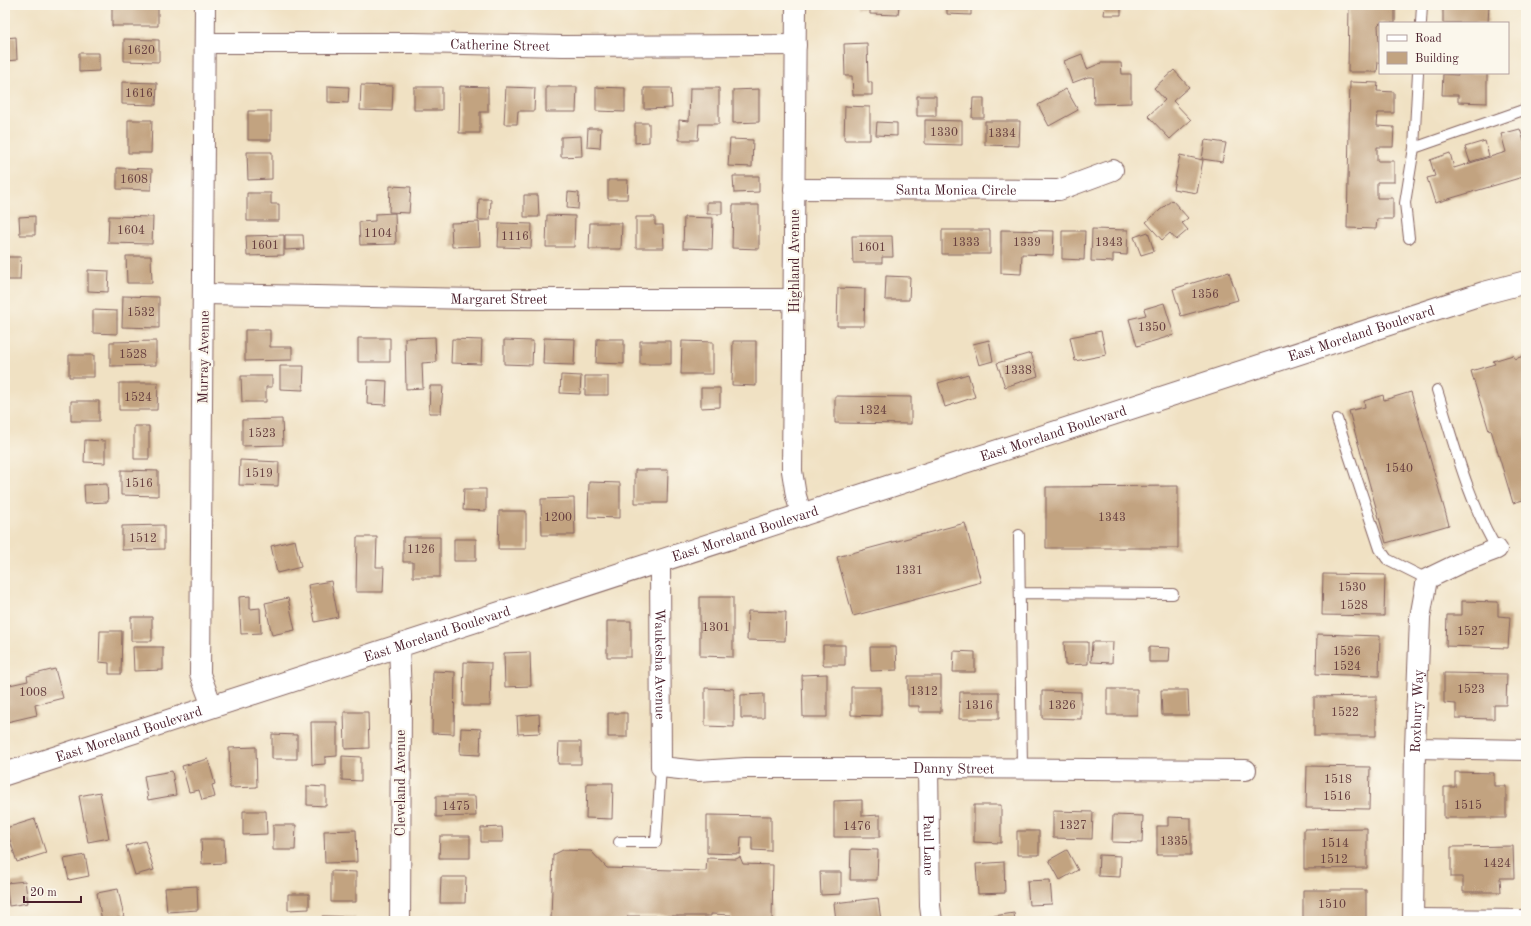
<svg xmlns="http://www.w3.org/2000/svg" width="1531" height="926" font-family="'Old Standard TT',serif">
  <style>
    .building { fill: #c2a380 }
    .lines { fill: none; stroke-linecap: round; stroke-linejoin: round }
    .lane-casing { stroke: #846360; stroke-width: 12 }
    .street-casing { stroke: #846360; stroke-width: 22 }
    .secondary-casing { stroke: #846360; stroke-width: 24 }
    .lane { stroke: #fff; stroke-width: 10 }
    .street { stroke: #fff; stroke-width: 20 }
    .secondary { stroke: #fff; stroke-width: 22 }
    .labels { text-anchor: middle; stroke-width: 4; stroke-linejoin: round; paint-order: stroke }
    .number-label { font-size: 12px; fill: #684040 }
    .street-label { font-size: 14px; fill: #4a1f2b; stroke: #fbf7ec }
  </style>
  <rect width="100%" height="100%" fill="#fbf7ec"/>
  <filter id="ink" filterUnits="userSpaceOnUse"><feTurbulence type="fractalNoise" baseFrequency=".025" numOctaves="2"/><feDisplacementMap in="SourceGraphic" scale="8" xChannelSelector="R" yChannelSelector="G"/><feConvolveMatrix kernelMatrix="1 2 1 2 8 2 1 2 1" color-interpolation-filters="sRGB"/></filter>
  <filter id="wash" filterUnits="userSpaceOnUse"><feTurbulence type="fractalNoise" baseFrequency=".012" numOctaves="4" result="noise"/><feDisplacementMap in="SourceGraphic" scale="16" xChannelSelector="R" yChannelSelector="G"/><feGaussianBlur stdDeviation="0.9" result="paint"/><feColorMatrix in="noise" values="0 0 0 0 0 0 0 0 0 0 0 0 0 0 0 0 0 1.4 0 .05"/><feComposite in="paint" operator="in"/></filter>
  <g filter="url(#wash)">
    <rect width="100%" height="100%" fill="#f0e1c3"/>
    <g id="blocks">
      <path class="building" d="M112,5H158V26H112Z
        M857,5H899L898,15L870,14V8H857Z
        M947,5H971V15L947,14Z
        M1105,5H1121V15H1104Z
        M1349,5H1395V23H1380L1378,25L1380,63L1378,62L1377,72H1348Z
        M1443,5H1489L1488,23H1443Z
        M16,37L17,60L5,61V38Z
        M124,39L159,40V62L124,61Z
        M867,43L868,82H872V95H853L852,76H845L844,44Z
        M79,53H99V71L79,72Z
        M1082,54L1087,69L1101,63H1121L1122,74H1131V103L1094,104L1093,77H1088L1072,83L1064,61Z
        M1174,70L1189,87L1173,101L1191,120L1170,139L1148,116L1165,100L1154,88Z
        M1458,73H1487V103L1458,102V95H1442L1443,74L1458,75Z
        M122,82L157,83L156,105L122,104Z
        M1350,82L1378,83L1377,91L1394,92V113H1378L1377,126L1394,127L1393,147H1377V161H1394V182H1377V198H1393V219H1377L1376,229L1347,228Z
        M361,85L393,86L392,111L360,110Z
        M328,86L349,87L348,103L328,102Z
        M460,86L488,87V112H480V133H459Z
        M414,87H442V110H414Z
        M506,87L535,88L534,111H518L517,124H504Z
        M546,87H577L576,112H546Z
        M596,87L625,88V112L596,111Z
        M644,88H671L672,108L644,109Z
        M690,88H719V124H699L698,140H679V120L689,121Z
        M759,89V122L733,123V90Z
        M1066,89L1078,110L1049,126L1038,105Z
        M917,96H936V116H917Z
        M973,98H984V118H972Z
        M845,106L870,107V140H844Z
        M248,111H271V140H248Z
        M128,120H152L151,153H128Z
        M925,120L962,121V145L925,144Z
        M985,121H1020L1019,146L985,145Z
        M877,122L897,123V136L876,135Z
        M635,123H649V142L635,143Z
        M588,128H601L600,148L587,147Z
        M1520,129L1525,144L1526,143V176L1435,203L1427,178L1435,176L1430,160L1450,153L1454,168L1506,152L1501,134Z
        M581,136L582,156L561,157V137Z
        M730,139L753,140L752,167L728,166Z
        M1205,140L1226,143L1222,162L1202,159Z
        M1485,141L1489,156L1470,162L1465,147Z
        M247,152H272V179L248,180Z
        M1180,155L1203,160L1197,193L1173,189Z
        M117,168L152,169L151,190L117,189Z
        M733,176H759V192L734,193Z
        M608,180H628L627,199H608Z
        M390,186L411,187L409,213L389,212Z
        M568,192L579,193L578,209L567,208Z
        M247,193H271V204H279V221H247Z
        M524,195H538L539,217H524Z
        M479,199H491L490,220H478Z
        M1172,200L1188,218L1182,223L1188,230L1176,240L1170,233L1162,240L1146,222Z
        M707,202H722V214H707Z
        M733,205H759V249L732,248Z
        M395,213L396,244L360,245L359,222L375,221V214Z
        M547,215L575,216L574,247H546Z
        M35,216V235H20L19,217Z
        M109,216L153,217L152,244L108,243Z
        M636,217H655V225H663L664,248H636Z
        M684,217L713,218L712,249L683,248Z
        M479,222L480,246L452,247L451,223Z
        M499,223L532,224L531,248L498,247Z
        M590,223H622L621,249H589Z
        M1092,229L1128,230L1127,255L1113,254V262L1091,261Z
        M942,230H990V254H942Z
        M1001,230L1054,231L1053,255L1022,254L1021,274L1001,273Z
        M1062,231H1085L1084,260L1062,259Z
        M1148,232L1154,251L1141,255L1134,237Z
        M284,235V255L247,256L246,236Z
        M285,235H303L304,249L285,250Z
        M852,236H892L893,257H882V263H853Z
        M126,256H151L152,283H127Z
        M5,257H21L20,280H5Z
        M88,270L109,271L108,292L88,291Z
        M1229,272L1238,300L1181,316L1173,289Z
        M886,276L910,277L909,300H885Z
        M838,288L865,289L864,326H837Z
        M123,296L159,297V328L122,327Z
        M1164,303L1174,335L1137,346L1129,319L1146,315L1144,309Z
        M93,310L117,311V334L93,333Z
        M245,330H270V347H292V360L245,361Z
        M1101,331L1106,355L1075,361L1070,337Z
        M435,337L436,362L422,363L423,388L406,389L405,338Z
        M358,338H390V362H358Z
        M544,338L575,339L574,365L543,364Z
        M452,339L482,340L481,364L451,363Z
        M597,339H624V364L596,363Z
        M504,340L533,341L532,365L504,364Z
        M989,340L993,361L979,365L973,344Z
        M156,341V365L110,366V342Z
        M640,341H671V364H640Z
        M682,341L713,342V374H681Z
        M733,341H756V386L732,385Z
        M1031,353L1038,376L1005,387L997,363Z
        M69,355H94V377H69Z
        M1513,355L1515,359L1526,355V499L1513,503L1491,430L1489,431L1471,371L1495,364L1493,361Z
        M280,366H304L303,390L280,389Z
        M968,374L975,397L945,407L938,383Z
        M561,375L581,376L580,394L560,393Z
        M241,376H272V387H266V402H242Z
        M585,376H608V395H585Z
        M368,380L387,381L386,405L367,404Z
        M119,383H158L157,410H119Z
        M430,386H443L441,413H429Z
        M701,388H720V407L701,408Z
        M1411,392L1449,525L1386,543L1349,411L1365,407L1364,401L1383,395L1384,400Z
        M835,396L911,397V424L835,423Z
        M71,401H99V421H71Z
        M282,419L283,445L242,446V420Z
        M134,426H149V459H134Z
        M85,440L105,441V463L84,462Z
        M240,460L279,462L278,486L239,485Z
        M121,470L158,471V496L121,495Z
        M635,470H668L667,503H635Z
        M589,482L620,483V518L588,517Z
        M107,484L108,502L85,503L84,485Z
        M1178,486V548H1046V487Z
        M464,489H486V511L463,510Z
        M574,498L575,535H542L541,499Z
        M499,511H526V549H498Z
        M965,523L981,582L853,616L837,557Z
        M164,525V549L122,550V526Z
        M357,537H377L376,567H384L383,592H356Z
        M403,537H440V577H413V562H403Z
        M454,539H476V561H454Z
        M295,540L301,567L277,573L271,546Z
        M1323,574L1385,575L1384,616L1322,615Z
        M331,581L338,617L315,622L308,585Z
        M250,596V609L260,608L261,633L241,634L239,597Z
        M700,597H733V657L700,656Z
        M288,598L295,630L272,635L265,603Z
        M1462,601L1498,602V616L1510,617L1508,648L1446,646L1447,615H1462Z
        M748,611L786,612L785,641L747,640Z
        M131,617H152V641H131Z
        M607,621H631V657H607Z
        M100,631H122L121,674H109V663L99,662Z
        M1317,634L1380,636L1379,676L1316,674Z
        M1064,642H1088V664L1065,665Z
        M1092,642H1113L1112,663L1091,662Z
        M823,645H845V665H823Z
        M133,647H163V670L134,671Z
        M870,647H896L897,670L871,671Z
        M1149,647L1170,648L1169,662H1149Z
        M954,651L975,652V672H953Z
        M530,652L531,686L505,687L504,653Z
        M464,662L491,663L490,706H463Z
        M55,669L63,698L35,705L37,715L7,722L5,711V686L28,681L27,676Z
        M433,671L455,672L454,734L432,733Z
        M1444,673L1507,674L1506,705H1494V719L1456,718V704L1444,703Z
        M827,674V717H803L802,675Z
        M908,676H941V712H919V706H908Z
        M851,687H881V716L851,715Z
        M705,688L734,689V727L705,726Z
        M1107,689H1137V715H1107Z
        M1161,690H1188L1189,715H1162Z
        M1042,691L1081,692V719L1042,718Z
        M960,692H999V719H959Z
        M764,694V718H741V695Z
        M1376,696V736H1314V697Z
        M344,712H368L369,748L345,749Z
        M608,713H627V737H608Z
        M539,714L540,733L518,734L517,716Z
        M311,722H337V756L325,757V764L312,765Z
        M461,728L481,729L480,755L460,754Z
        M272,734L297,735V759H272Z
        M559,742H581V764H558Z
        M256,747L257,787L230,788L229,748Z
        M342,756L361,757V781L342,780Z
        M208,759L215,784L212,785L215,797L202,800L199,790L189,792L182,766Z
        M1307,766L1370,767L1369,809L1306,808Z
        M172,771L176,795L148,800L144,776Z
        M1455,772L1494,773V786H1506V818H1444V787H1455Z
        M587,783H613L612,819L586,818Z
        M307,786L326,787V806L307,805Z
        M100,792L109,838L88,842L79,796Z
        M436,796H475L476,816L436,817Z
        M862,800V816L880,815V837H834V801Z
        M974,805H1001V843L974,842Z
        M243,811H266L267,834L243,835Z
        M1053,811L1093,812L1092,839L1053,838Z
        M707,815L771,816V851L752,850V837H741L740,854L707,853Z
        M1113,815L1143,816L1142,843L1112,842Z
        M1168,817L1191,818V855H1157V826H1168Z
        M35,819L46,853L17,862L6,828Z
        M273,825H296L295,850H273Z
        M502,827L503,842H481V828Z
        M1367,828V868L1304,869V829Z
        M356,830L357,862L325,863L324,831Z
        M1017,831H1039V855H1017Z
        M440,836H470V858H439Z
        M201,839H224L225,863L202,864Z
        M145,841L154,870L135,875L126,846Z
        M1513,846L1514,878H1500L1501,892H1463V877H1451V847Z
        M851,849L878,850L877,880H850Z
        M563,850L591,851L607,868L706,871L707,858L736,859L740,857L743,864L773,865L772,921H731V915L711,914V916H628L627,921H554L551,919L553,855Z
        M1067,850L1078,870L1060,880L1049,860Z
        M85,855L89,876L69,880L64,859Z
        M1099,855L1121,856L1120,877L1098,876Z
        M1004,862L1005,893L978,894L976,864Z
        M331,871L356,872V902H331Z
        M820,872H841V894L821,895Z
        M441,877H466L465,903H440Z
        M1050,880L1052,904L1029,905L1027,881Z
        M25,881L28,903L9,906L6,883Z
        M197,886L198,910L167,912L165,888Z
        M118,889L124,917L102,921L97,893Z
        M1303,890H1366V921H1303Z
        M288,894H309V909L288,910Z
        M878,898L881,921H836L834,903Z
        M1014,913L1015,921H981L980,918Z
        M322,916L355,917V921H322Z"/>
    </g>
  </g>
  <g filter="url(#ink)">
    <use href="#blocks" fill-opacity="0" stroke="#846360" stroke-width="1"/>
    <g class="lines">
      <g class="lane-casing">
        <path id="lane" d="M1421,23L1422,5
          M1418,73L1414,148L1526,109
          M1409,238L1405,203L1414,148
          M1437,390C1454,443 1468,501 1497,549
          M1337,419L1380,549L1387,559L1427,579
          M1019,535L1022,769
          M1020,593L1173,594
          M619,842H656L661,767"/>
      </g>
      <g class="street-casing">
        <g id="street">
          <path d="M205,5L200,674L212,706"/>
          <path d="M796,5L792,471L796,496L802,516"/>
          <path id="s1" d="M205,43H413L563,46L796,45"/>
          <path id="s2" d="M794,189L1059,190L1113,170"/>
          <path id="s3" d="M204,294L477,299H794"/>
          <path id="s4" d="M660,562L661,767L698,771L746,768H928L1246,770"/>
          <path d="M399,646L401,696L400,921"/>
          <path d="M1415,748L1526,750"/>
          <path id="s5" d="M928,768L930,906L932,921"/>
          <path d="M1413,919L1526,920"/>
          <path id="s6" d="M1413,921L1415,748L1420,618L1427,579L1460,563L1497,549"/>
        </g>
      </g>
      <g class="secondary-casing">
        <g id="secondary">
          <path id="s7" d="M5,774L1484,293L1526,282"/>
        </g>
      </g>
      <use href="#lane" class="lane"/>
      <use href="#street" class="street"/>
      <use href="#secondary" class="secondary"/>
    </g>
  </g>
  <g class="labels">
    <g class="number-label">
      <text x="141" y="54">1620</text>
      <text x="139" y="97">1616</text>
      <text x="944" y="136">1330</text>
      <text x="1002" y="137">1334</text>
      <text x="134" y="183">1608</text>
      <text x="131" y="234">1604</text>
      <text x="378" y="237">1104</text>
      <text x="515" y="240">1116</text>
      <text x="966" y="246">1333</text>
      <text x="1027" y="246">1339</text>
      <text x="1109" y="246">1343</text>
      <text x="265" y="249">1601</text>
      <text x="872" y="251">1601</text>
      <text x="1205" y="298">1356</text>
      <text x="141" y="316">1532</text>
      <text x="1152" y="331">1350</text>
      <text x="133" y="358">1528</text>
      <text x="1018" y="374">1338</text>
      <text x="138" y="401">1524</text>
      <text x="873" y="414">1324</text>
      <text x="262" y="437">1523</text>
      <text x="1399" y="472">1540</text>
      <text x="259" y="477">1519</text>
      <text x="139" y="487">1516</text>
      <text x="558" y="521">1200</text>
      <text x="1112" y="521">1343</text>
      <text x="143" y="542">1512</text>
      <text x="421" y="553">1126</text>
      <text x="909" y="574">1331</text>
      <text x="1352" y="591">1530</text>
      <text x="1354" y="609">1528</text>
      <text x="716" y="631">1301</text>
      <text x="1471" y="635">1527</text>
      <text x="1347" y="655">1526</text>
      <text x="1347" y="670">1524</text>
      <text x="1471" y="693">1523</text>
      <text x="924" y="695">1312</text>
      <text x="33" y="696">1008</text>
      <text x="979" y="709">1316</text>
      <text x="1062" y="709">1326</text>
      <text x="1345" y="716">1522</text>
      <text x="1338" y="783">1518</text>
      <text x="1337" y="800">1516</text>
      <text x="1468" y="809">1515</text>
      <text x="456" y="810">1475</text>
      <text x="1073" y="829">1327</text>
      <text x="857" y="830">1476</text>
      <text x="1174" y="845">1335</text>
      <text x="1335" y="847">1514</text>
      <text x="1334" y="863">1512</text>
      <text x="1497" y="867">1424</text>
      <text x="1332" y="908">1510</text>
    </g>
    <g class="street-label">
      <text dy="5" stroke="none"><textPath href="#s1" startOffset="295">Catherine Street</textPath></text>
      <text dy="5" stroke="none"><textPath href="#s2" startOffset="162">Santa Monica Circle</textPath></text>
      <text transform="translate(794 261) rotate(-90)" y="5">Highland Avenue</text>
      <text dy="5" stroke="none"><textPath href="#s3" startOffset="295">Margaret Street</textPath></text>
      <text dy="5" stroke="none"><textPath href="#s7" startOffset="1426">East Moreland Boulevard</textPath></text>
      <text transform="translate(203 357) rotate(-89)" y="5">Murray Avenue</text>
      <text dy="5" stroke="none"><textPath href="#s7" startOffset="1102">East Moreland Boulevard</textPath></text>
      <text dy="5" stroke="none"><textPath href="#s7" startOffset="778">East Moreland Boulevard</textPath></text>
      <text dy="5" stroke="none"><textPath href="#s7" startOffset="454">East Moreland Boulevard</textPath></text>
      <text dy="5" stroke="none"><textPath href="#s4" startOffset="102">Waukesha Avenue</textPath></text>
      <text dy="5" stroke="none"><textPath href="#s6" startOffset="210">Roxbury Way</textPath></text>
      <text dy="5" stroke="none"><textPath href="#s7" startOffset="130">East Moreland Boulevard</textPath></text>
      <text dy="5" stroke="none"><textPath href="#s4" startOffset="498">Danny Street</textPath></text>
      <text transform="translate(400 783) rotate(-90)" y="5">Cleveland Avenue</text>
      <text dy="5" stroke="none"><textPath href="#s5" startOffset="77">Paul Lane</textPath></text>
    </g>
  </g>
  <rect width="1531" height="926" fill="none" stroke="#fbf7ec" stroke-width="20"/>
  <rect x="1379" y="22" width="130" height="52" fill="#fbf7ec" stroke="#b4a19f"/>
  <rect x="1387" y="35" width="20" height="6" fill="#ffffff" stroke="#b4a19f"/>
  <text x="1415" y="42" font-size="12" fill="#4a1f2b">Road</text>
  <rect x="1387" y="52" width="20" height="12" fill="#c2a380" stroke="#b4a19f"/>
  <text x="1415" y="62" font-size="12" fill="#4a1f2b">Building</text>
  <path d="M24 896v6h57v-6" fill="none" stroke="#4a1f2b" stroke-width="2"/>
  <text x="30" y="896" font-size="12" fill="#4a1f2b" stroke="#fbf7ec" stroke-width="3" paint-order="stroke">20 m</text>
</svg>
